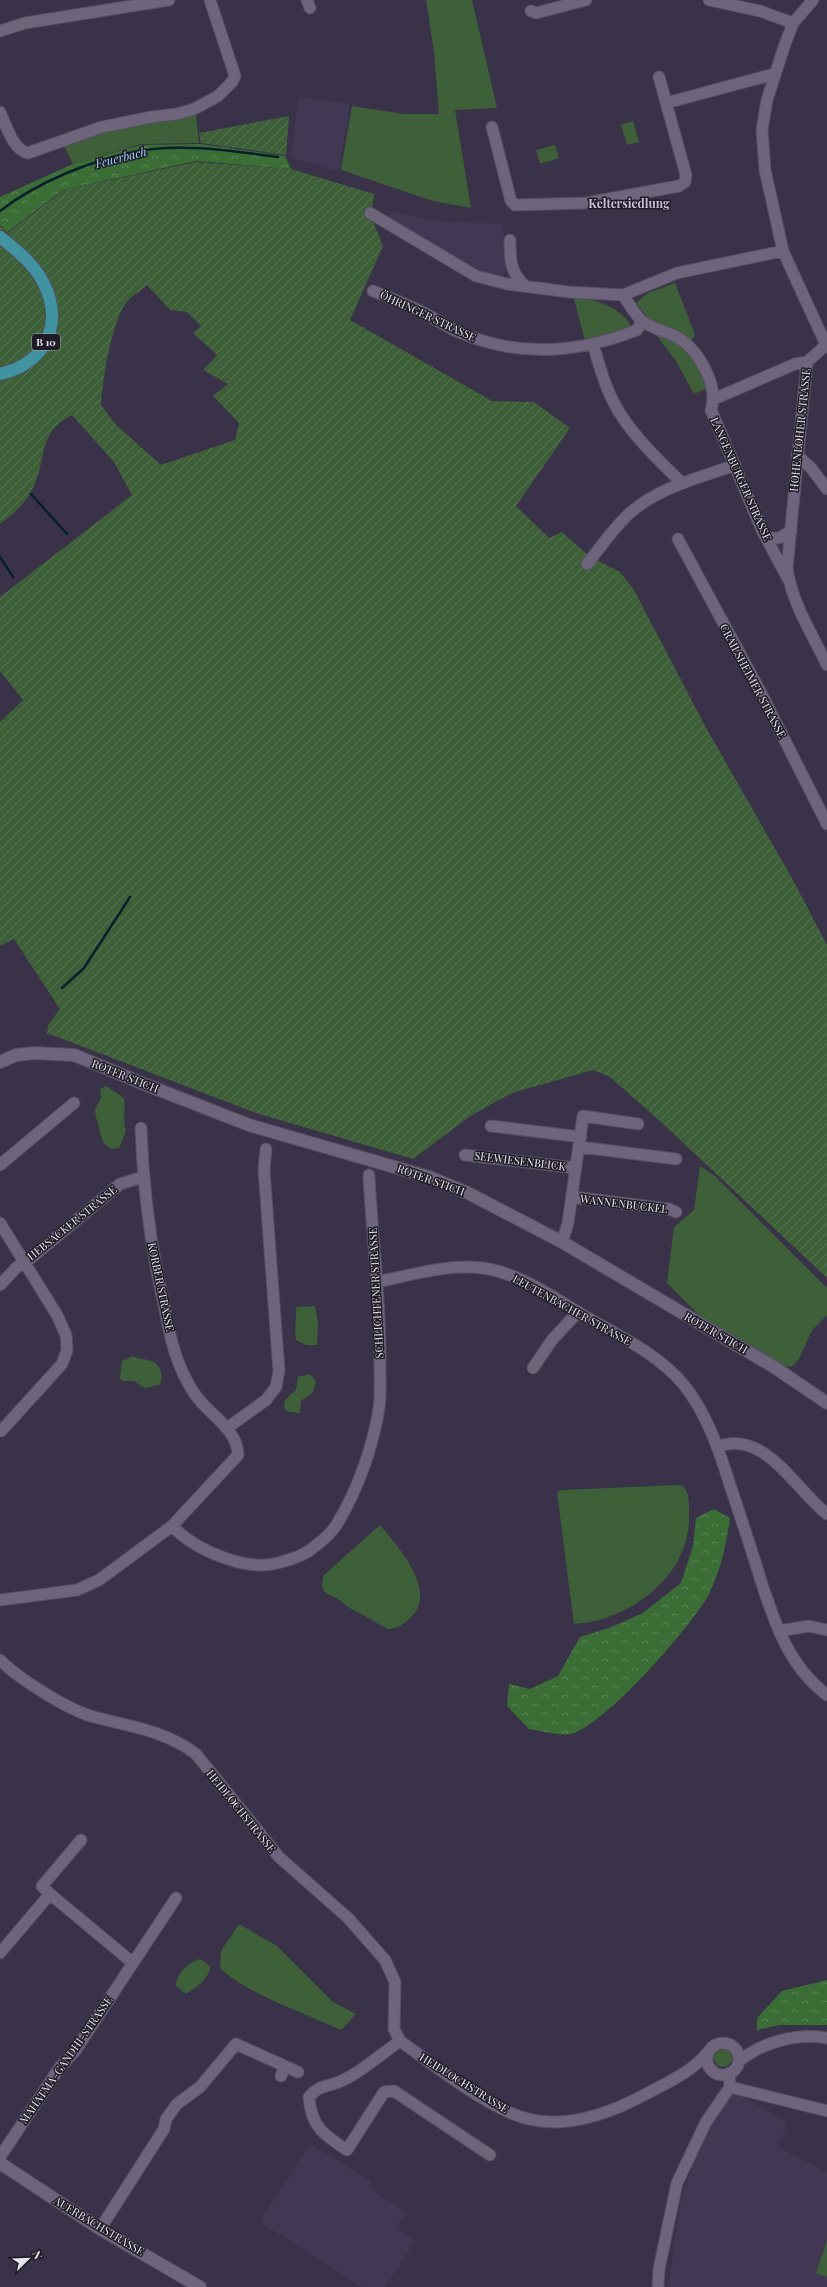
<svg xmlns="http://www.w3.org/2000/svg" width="827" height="2287" font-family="'Playfair Display',serif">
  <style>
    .built { fill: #433854 }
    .green { fill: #3d6039 }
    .forest { fill: url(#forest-crowns) }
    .garden { fill: url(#garden-furrows); fill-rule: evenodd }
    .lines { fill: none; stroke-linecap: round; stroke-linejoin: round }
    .stream { stroke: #06202e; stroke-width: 2.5 }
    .minor-casing { stroke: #554f60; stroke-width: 13 }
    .tertiary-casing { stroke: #554f60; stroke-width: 14 }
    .secondary-casing { stroke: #554f60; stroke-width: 14 }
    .trunk-casing { stroke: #554f60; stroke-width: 14 }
    .minor { stroke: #6e657d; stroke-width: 11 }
    .tertiary { stroke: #6e657d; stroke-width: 12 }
    .secondary { stroke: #6e657d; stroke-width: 12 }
    .trunk { stroke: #4094a1; stroke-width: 12 }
    .labels { text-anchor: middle; stroke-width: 3; stroke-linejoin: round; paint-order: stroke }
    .shield { fill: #201c26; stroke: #ada8b5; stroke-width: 1 }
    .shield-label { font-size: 10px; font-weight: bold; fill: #e9e4f2 }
    .street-label { font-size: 11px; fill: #e9e4f2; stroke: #201c26 }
    .water-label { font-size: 12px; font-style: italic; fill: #95d2f6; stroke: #201c26 }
    .neighbourhood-label { font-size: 12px; font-weight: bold; fill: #c7bdd8; stroke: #201c26 }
  </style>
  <defs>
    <pattern id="forest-crowns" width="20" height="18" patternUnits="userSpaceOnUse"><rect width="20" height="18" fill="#3a6e35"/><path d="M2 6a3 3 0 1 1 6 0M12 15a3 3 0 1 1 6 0" fill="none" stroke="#568353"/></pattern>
    <pattern id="garden-furrows" width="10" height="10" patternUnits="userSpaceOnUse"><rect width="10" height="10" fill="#3d6039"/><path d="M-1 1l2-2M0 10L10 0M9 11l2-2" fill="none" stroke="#597756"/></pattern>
  </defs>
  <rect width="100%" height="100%" fill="#3a3248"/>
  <path class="built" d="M298,97L350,104L339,171L291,158Z
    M392,211L435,221L503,224L506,271L502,276L497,277L477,271L384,218L385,216L389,217Z
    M732,2094H738L788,2123L778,2147L827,2172V2287H668L681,2199L695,2156L727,2096Z
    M310,2143L371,2182L368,2187L406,2212L396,2228L415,2241L385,2287H362L260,2222Z"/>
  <path class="green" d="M426,0H472L497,108L455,110L471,208L433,201L341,170L352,106L404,114H444H439L434,52Z
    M196,115L199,143L141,144L73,164L64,146L103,131L152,121Z
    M633,121L639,142L627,145L621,125Z
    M555,145L559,158L540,164L536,150Z
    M675,283L694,332V337L692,340L652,323L636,303L648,293Z
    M573,295C594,300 621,306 631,326L585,341Z
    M653,331L664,334L694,354L708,388L694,394L676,361Z
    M106,1086L124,1098C126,1110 122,1119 126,1131L119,1148L111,1149L103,1142L96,1117L95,1111L101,1097L100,1089Z
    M700,1166L715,1176L827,1288V1315L812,1330L799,1359L791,1367L783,1366L707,1323L667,1283L674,1227L694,1210Z
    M315,1306L318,1324L317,1345H306L296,1340C294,1328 297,1318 296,1307Z
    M133,1356C144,1362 157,1356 161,1373C162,1377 162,1381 159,1385L144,1388L134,1381H123L120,1379L122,1361Z
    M310,1374L316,1382L313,1392L301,1401L300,1413L289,1412L284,1408L285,1400L296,1390L298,1377Z
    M678,1485L683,1486C690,1493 689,1505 689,1515C691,1575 630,1621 574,1624L557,1492L562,1490Z
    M380,1525C398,1546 437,1590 412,1616C405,1624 398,1628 388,1629L346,1606C338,1593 316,1599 324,1575Z
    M239,1924L277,1946L333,2002L356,2014L341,2030C309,2015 243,1992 220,1968L221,1951Z
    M200,1959L210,1966C210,1979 195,1988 186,1994L176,1986C176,1974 188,1962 200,1959Z
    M714 2058a9 9 0 1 1 18 0a9 9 0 1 1-18 0Z
    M827,2241V2277L816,2273Z"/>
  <path class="forest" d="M200,144L285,156L291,169L196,161L63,190L7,232L0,225V197L73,164L141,145Z
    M714,1509L730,1518C726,1545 721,1569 709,1594C692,1626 605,1725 571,1734C562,1736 539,1731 529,1729L507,1706L509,1684L530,1689L558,1676L580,1637L609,1628L643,1613L681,1583L693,1546L696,1518Z
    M827,1980V2025H779L757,2030V2018L782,1991Z"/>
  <path class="garden" d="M289,116L286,155L201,143L199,133Z
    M196,162L291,169L374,194L371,216L383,246L350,320L492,401L534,402L570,428L516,506L549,538L562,532L589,556L620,572L634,590L705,726L793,880L827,945V1278L660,1121L610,1077L593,1070L515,1092L495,1102L469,1117L413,1159L256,1113L47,1033L48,1025L60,1009L14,939L0,946V722L23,700L0,671V597L132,495L114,462L72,415C36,434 48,457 33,488C26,503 13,514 0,524V226L7,233L64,190ZM147,285L170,310L187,312L201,326L193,333L217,355L203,370L228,384L213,396L239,423L235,440L161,465L116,425L101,405C102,383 112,320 126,303C131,296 141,291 147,285Z"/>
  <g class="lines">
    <path class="stream" d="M0,211C37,182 92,160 138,151C184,143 232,151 278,157
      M31,494L67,534
      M0,557L13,577
      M62,988L84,968L130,897"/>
    <g class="minor-casing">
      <path id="minor" d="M307,0L310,8
        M709,0L760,11L793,23
        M813,0L793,23L784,47L767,100L762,130L765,170L783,251L827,347
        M531,11L536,13L586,0
        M0,31L25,23L169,0
        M666,103L774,74
        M0,112C6,125 13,150 28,153L102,127L151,117L177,114L194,109L218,96L232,82L235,76L210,0
        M492,127L511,201L515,205L586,203L679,186L685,182L686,175L659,77
        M370,213L476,276L507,284L569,292L623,295L677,273L783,251
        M510,240C510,260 510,272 525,286
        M373,291C388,297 403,303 418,310C433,317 446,327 461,333C521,358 578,353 637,330L642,321
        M623,295C629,304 634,313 641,320C651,329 666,331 677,337C699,350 719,386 711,410L762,530L788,579
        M593,344C599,364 604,385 614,403C628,431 659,461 682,483
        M826,345L807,362L787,568C792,604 812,633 827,665
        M714,399L795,364L807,362
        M797,455L811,468L827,489
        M766,538H779L791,531
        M678,539L760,691L827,824
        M587,564C601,547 614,527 631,512C660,487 699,478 735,465
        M491,1126L581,1137
        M580,1147L676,1159
        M465,1155L576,1168
        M0,1165L74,1103
        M573,1197L669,1209L676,1212
        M0,1223L57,1315L66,1335L67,1350L62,1364L1,1431
        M562,1242L568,1223L583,1116L638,1124
        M376,1282C413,1275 453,1262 489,1269C525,1276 557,1300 588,1318C622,1337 659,1355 684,1385C707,1414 719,1450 730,1485C741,1518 752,1551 762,1584C776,1627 790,1667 827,1695
        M0,1285L17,1267L31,1258L120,1184L143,1177
        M533,1368L552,1340L578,1312
        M227,1428L266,1400L276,1387L279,1371L264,1170L266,1149
        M717,1447C764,1428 795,1489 827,1514
        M172,1526C195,1550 246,1572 278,1563C291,1559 304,1556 314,1547C322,1541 332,1532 337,1524C358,1489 373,1447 379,1408C381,1394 380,1379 380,1365C381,1302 372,1239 369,1175
        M0,1600L77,1590L99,1580L172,1526L238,1455C238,1430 210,1415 197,1397C191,1390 187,1381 183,1373C172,1350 168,1325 163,1300C150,1243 143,1186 141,1128
        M779,1631L809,1626L827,1630
        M0,1660C19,1679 68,1710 94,1717C129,1726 166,1731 196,1754L279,1857L348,1918L385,1960L395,1982L394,2029L400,2041
        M0,1953L50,1894L42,1886L81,1840
        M133,1963L176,1898
        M707 2059a16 16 0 1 1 32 0a16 16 0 1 1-32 0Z
        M738,2062C762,2042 796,2033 827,2038
        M281,2076L285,2066
        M730,2087L827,2111
        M490,2155L394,2091L384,2092L347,2150C324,2135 311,2127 309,2097C317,2087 324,2087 336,2083C355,2077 381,2054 400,2041C434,2065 475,2098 513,2114C556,2132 605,2116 644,2095C668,2082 691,2073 709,2051
        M0,2157L60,2067L75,2051L133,1963L50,1894
        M100,2229L164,2129L166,2119L177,2104L200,2087L236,2044L298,2072
        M658,2287L659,2269L677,2183L706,2122L730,2087L729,2073"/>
    </g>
    <g class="tertiary-casing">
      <path id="tertiary" d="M0,1062L16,1055L35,1053L74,1055L144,1084L249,1125L429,1177L468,1193L562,1242L774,1367L827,1403"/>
    </g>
    <g class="secondary-casing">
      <path id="secondary" d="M0,2163L100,2229L200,2287"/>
    </g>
    <g class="trunk-casing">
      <path id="trunk" d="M0,237C14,248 29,260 39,275C66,317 50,363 0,374"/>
    </g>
    <use href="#minor" class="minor"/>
    <use href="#tertiary" class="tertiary"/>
    <use href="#secondary" class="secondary"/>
    <use href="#trunk" class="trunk"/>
  </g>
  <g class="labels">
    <rect class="shield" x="32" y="334" width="28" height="16" rx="3"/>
    <g class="shield-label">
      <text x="46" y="346">B 10</text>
    </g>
    <g class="street-label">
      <text transform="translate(428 316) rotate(25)" y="4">ÖHRINGER STRASSE</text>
      <text transform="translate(800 430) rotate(-84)" y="4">HOHENLOHER STRASSE</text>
      <text transform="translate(741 479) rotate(66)" y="4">LANGENBURGER STRASSE</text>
      <text transform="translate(753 681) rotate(62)" y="4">CRAILSHEIMER STRASSE</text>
      <text transform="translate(125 1076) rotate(22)" y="4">ROTER STICH</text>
      <text transform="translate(520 1161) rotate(7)" y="4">SEEWIESENBLICK</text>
      <text transform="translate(431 1180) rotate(20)" y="4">ROTER STICH</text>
      <text transform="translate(624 1204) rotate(7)" y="4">WANNENBUCKEL</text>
      <text transform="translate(72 1223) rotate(-39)" y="4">HEBSACKER STRASSE</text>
      <text transform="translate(161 1287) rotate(78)" y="4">KORBER STRASSE</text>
      <text transform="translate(376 1293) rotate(-93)" y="4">SCHLICHTENER STRASSE</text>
      <text transform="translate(572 1310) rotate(29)" y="4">LEUTENBACHER STRASSE</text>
      <text transform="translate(716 1333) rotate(30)" y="4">ROTER STICH</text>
      <text transform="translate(241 1811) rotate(51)" y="4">HEIDLOCHSTRASSE</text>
      <text transform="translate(66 2060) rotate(-55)" y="4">MAHATMA-GANDHI-STRASSE</text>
      <text transform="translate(464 2083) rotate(32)" y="4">HEIDLOCHSTRASSE</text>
      <text transform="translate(99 2226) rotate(31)" y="4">AUERBACHSTRASSE</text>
    </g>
    <g class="water-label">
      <text transform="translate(121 158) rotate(-14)" y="4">Feuerbach</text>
    </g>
    <g class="neighbourhood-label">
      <text x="629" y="208">Keltersiedlung</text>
    </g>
  </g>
  <g transform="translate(28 2259) rotate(67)" stroke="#201c26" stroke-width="3" paint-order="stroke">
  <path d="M0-3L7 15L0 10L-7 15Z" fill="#e9e4f2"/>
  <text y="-6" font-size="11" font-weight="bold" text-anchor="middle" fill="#e9e4f2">N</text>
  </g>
</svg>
